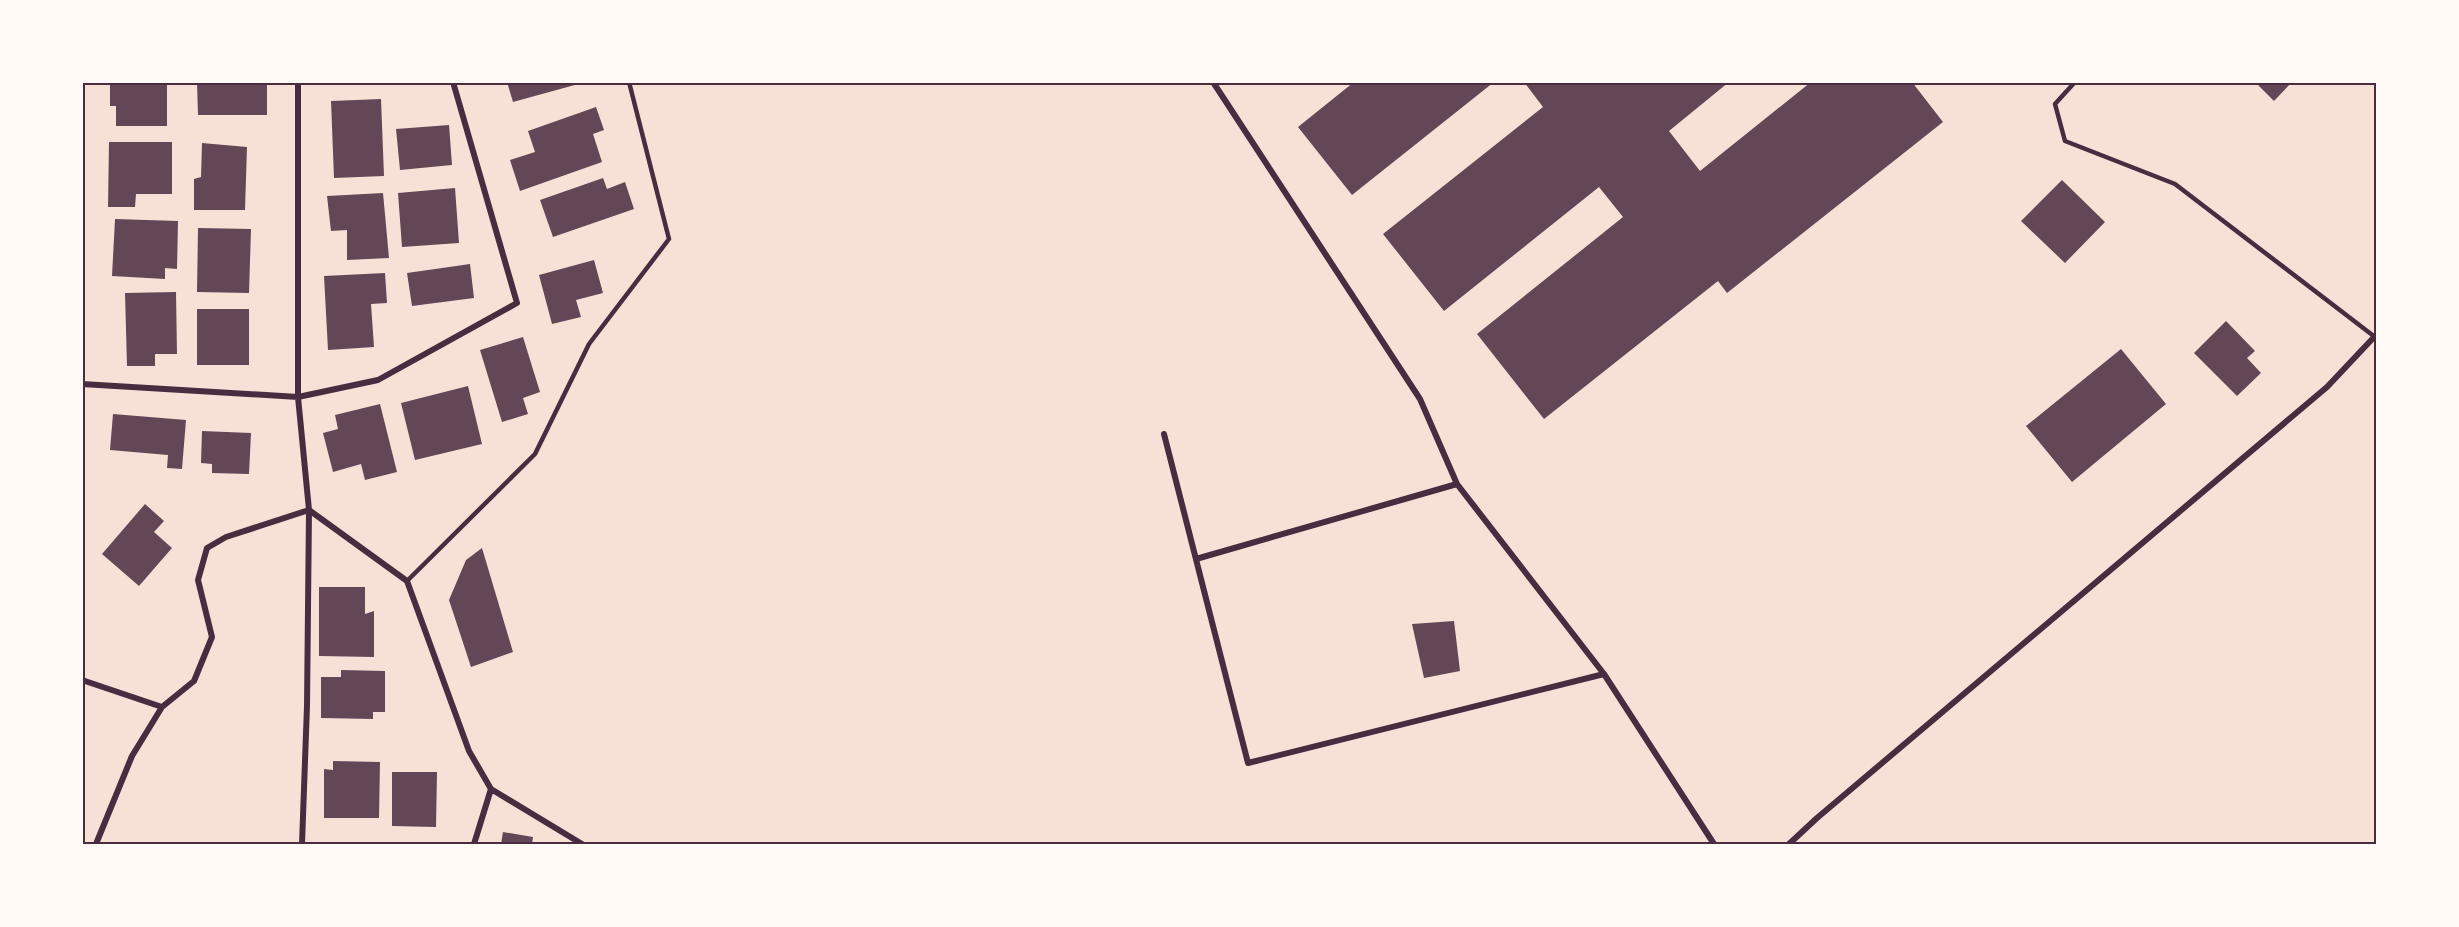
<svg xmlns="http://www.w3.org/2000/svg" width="2459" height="927" font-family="Cabin,sans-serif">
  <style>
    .building { fill: #644757 }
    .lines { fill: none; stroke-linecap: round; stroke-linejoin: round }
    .service { stroke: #4a2c40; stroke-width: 4.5 }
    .minor { stroke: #4a2c40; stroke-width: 6 }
    .neatline { fill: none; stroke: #4a2c40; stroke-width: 2 }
  </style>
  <rect width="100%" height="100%" fill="#f7e1d7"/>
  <path class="building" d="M110,82H167V126H116V106H110Z
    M197,82H267V115H198Z
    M507,82H581L582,83L513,102Z
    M1354,82H1494L1352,195L1298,127Z
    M1524,82H1729L1669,131L1700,171L1811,82H1912L1943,122L1727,293L1718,281L1544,419L1477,334L1623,217L1599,187L1444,311L1383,234L1543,107Z
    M2255,82H2292L2274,101Z
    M381,99L384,176L334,178L331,101Z
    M596,107L604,130L593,134L602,162L520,191L510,160L535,152L528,131Z
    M449,125L452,165L400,170L396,129Z
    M109,142H172V194H136L135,207H108Z
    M202,143L247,147L245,210H194V179L201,177Z
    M603,178L607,189L625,182L634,209L553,237L540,200Z
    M2062,180L2105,222L2065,263L2021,221Z
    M455,188L459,243L402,247L398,193Z
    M383,193L389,258L347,260V230L331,231L327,196Z
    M115,219L178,221L177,269L165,268V279L112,276Z
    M198,228L251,229L249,293L197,292Z
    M594,260L603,293L576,300L581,317L552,324L539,275Z
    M470,264L474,298L412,306L407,273Z
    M385,273L387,303L371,304L374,347L328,350L324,276Z
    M176,292L177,354H155V366H127L125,293Z
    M197,309H249V365H197Z
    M2226,321L2255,351L2247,358L2261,373L2237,396L2194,353Z
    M523,337L540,392L523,398L528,414L502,422L480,350Z
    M2121,349L2166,404L2072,482L2026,426Z
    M468,386L482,444L415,460L401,403Z
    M380,404L397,472L365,480L361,464L333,472L323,433L338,429L335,415Z
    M113,414L186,420L182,469L167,468L168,455L110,450Z
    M202,431L251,433L249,474L212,473V464L201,463Z
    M145,504L164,521L154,532L172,548L139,586L102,554Z
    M482,548L513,652L471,667L449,600L466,560Z
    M319,587H365V614L374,611V657L319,656Z
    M1454,621L1460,671L1424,678L1412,624Z
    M341,670L385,671V712H373V719L321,718V677H341Z
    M333,761L380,762L379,818H324V769L333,770Z
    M392,772H437L436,827L392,826Z
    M503,832L533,837L532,844H501Z"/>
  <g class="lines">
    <path class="service" d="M2075,82L2055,104L2065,141L2175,184L2375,337
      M407,581L535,454L589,344L669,239L629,82"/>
    <path class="minor" d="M298,82V397L309,510L307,706L302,844
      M1213,82L1420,399L1457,484L1604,674L1714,844
      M82,384L298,397L378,380L517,303L453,82
      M1164,434L1248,763L1604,674
      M1196,559L1457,484
      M82,680L162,707
      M96,844L132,756L162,707L194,681L212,637L198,580L207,548L226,537L309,510L407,581L469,751L491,789L582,844
      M474,844L491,789
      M1789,844L1817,818L2327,387L2376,335"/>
  </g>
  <rect width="2459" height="927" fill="none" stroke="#fffaf5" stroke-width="168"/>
  <rect x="84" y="84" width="2291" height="759" class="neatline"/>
</svg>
